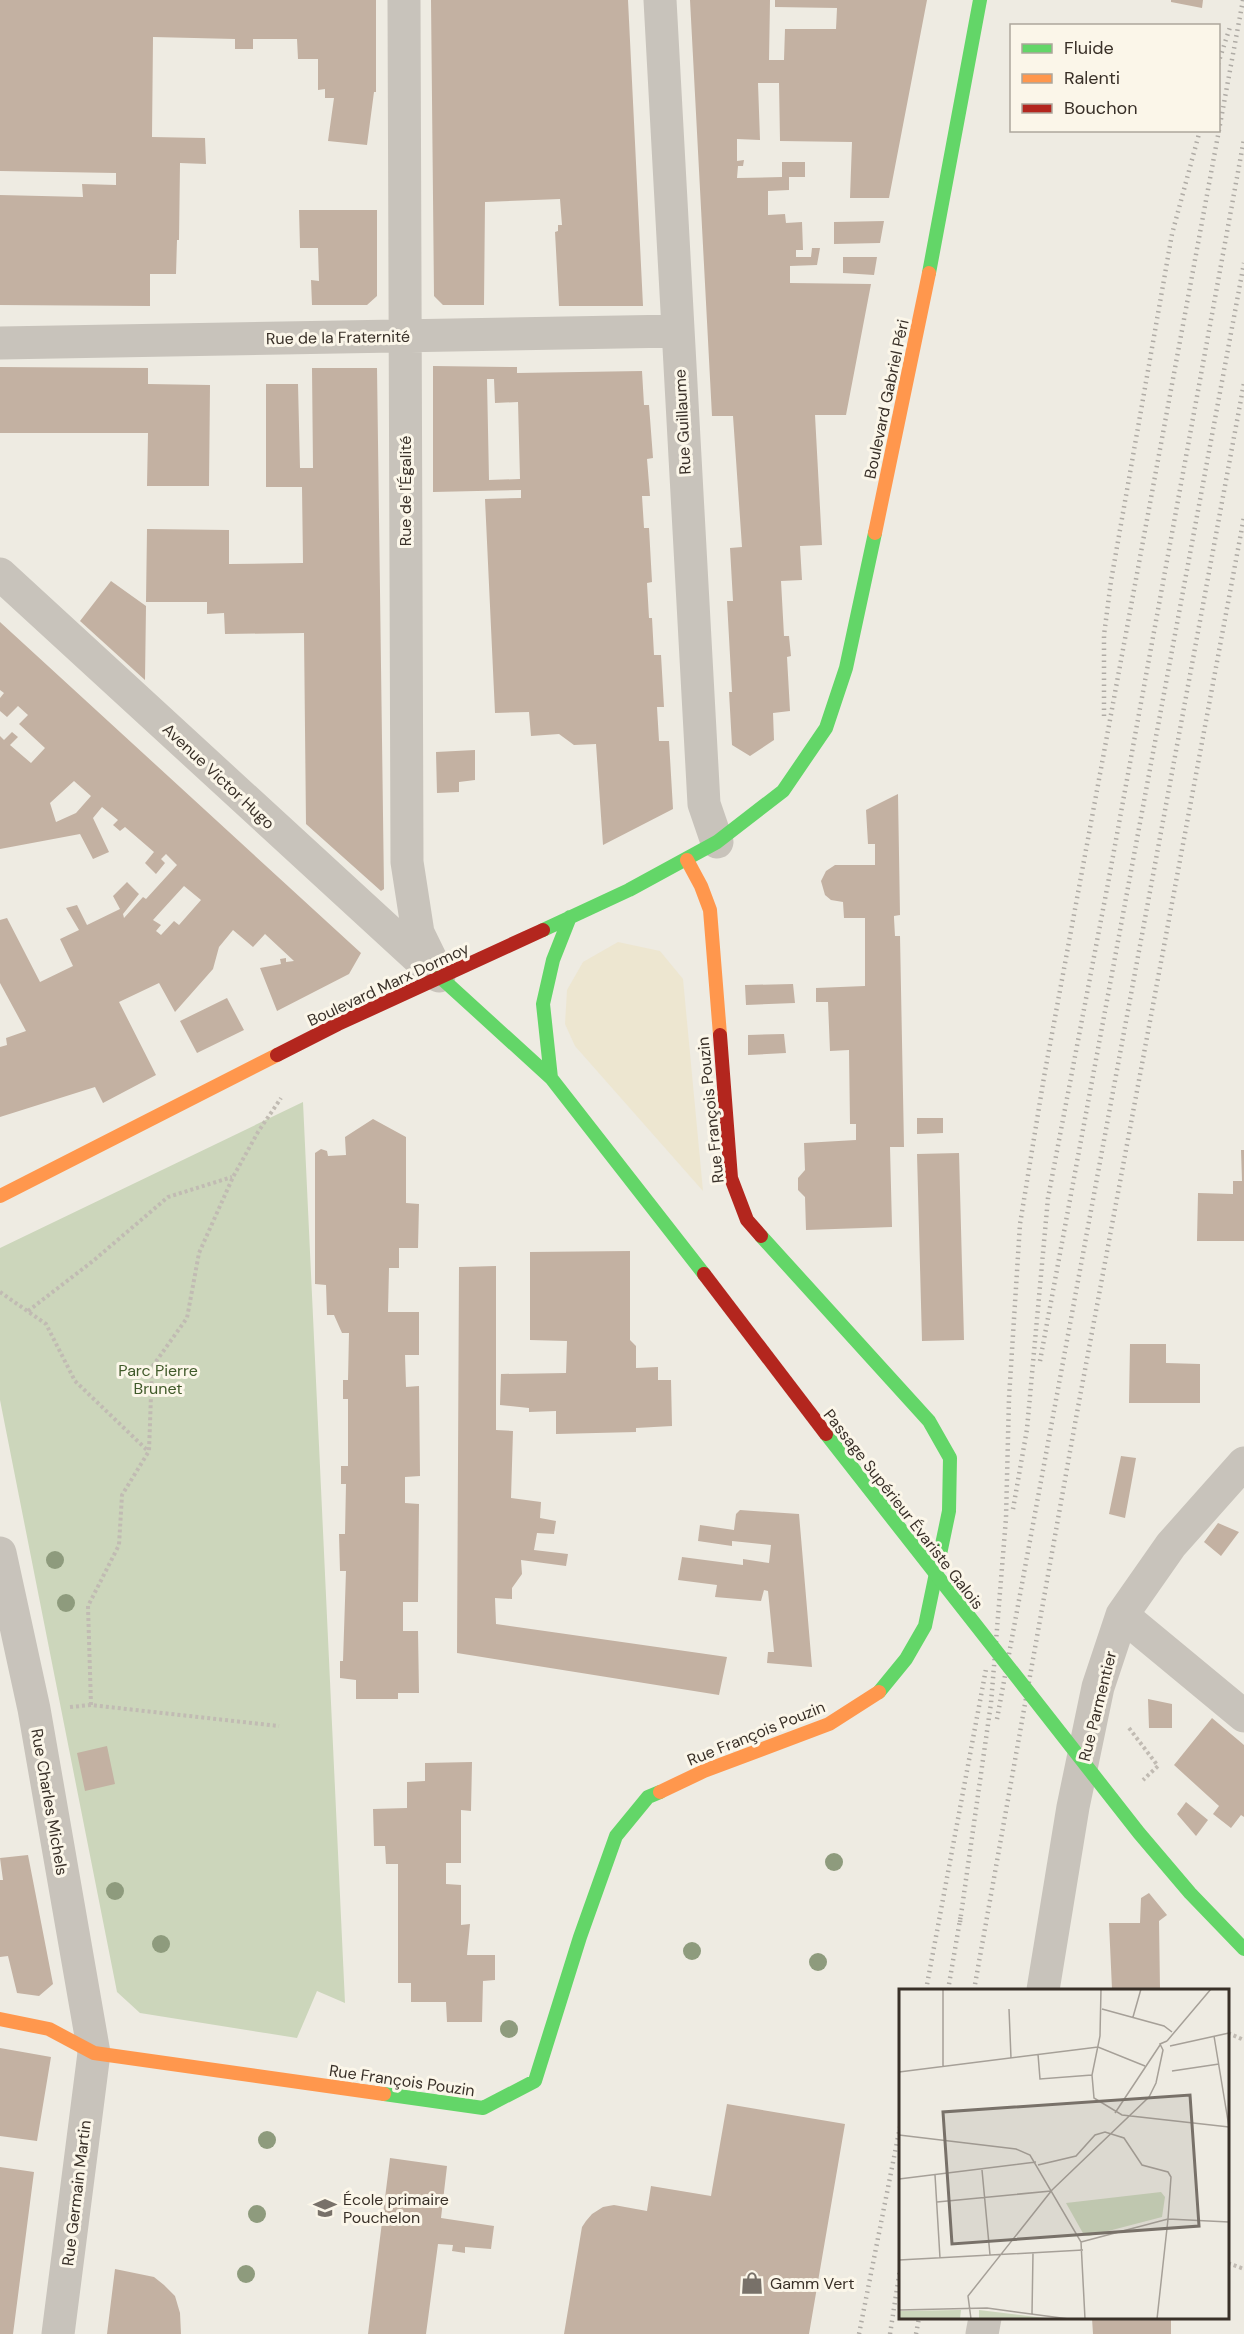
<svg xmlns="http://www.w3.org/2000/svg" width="1244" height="2334" font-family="'DM Sans',sans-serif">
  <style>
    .green { fill: #ccd6bb }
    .plaza { fill: #ede6d0 }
    .building { fill: #c3b1a2; fill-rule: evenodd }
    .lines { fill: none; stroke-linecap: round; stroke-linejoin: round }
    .path { stroke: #c1bbb3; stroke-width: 4; stroke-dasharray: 3 3; stroke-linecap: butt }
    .street { stroke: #c8c3bb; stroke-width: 33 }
    .fast { stroke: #63d668; stroke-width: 14 }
    .slow { stroke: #ff974d; stroke-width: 14 }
    .jam { stroke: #b3261e; stroke-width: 14 }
    .rail { stroke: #afaba5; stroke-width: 4.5; stroke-dasharray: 1.5 4.5; stroke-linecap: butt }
    .fast-bridge { stroke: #63d668; stroke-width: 14 }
    .jam-bridge { stroke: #b3261e; stroke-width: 14 }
    .tree { fill: #8e9b7d }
    .labels { text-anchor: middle; stroke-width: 6; stroke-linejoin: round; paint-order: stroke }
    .street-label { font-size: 16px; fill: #393028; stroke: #fbf6e9 }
    .park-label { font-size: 16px; fill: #405a2a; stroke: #fbf6e9 }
    .poi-label { font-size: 16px; fill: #393028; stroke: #fbf6e9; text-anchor: start }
    .inset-road { fill: none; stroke: #a6a098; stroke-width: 1.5 }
    .view { fill: #787169; fill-opacity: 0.15; stroke: #787169; stroke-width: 3 }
    .inset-edge { fill: none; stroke: #393028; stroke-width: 3 }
  </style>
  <rect width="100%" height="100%" fill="#eeebe2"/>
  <path class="green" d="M303,1102L345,2003L317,1991L297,2038L140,2013L117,1992L0,1400V1248Z"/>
  <path class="plaza" d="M618,942L660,951L683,979L703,1191L575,1046L565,1024L567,990L583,962Z"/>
  <path class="building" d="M0,0H376V92H374L367,145L328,141L334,98H325V89L318,90V59H298L297,39H253V49H235V39L153,37L152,137L205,138L206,164L180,163L179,240H177L176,274H150V306L0,305V195L83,197L82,184L116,185V173L0,171Z
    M431,0H628L643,306H559L555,232L558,231V225H562L560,199L485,202L484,305H443L434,296Z
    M690,0H770L769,60H784L785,29H836L837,8L775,7V0H927L889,198H850L852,142L780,141L779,83H758L760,140L737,139V161L744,160L743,166H738L737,178L782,177V162H805V177H789V190L768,191V215L785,214L786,223L802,222L803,250H796V257H811L812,248H820L817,265L790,266V283L871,284L846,415H815L822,545L800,546L802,580L781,581L784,636H789L791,656L787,657L790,711L773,713L774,740L750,756L732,745L729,692H732L727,601H733L730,548L742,547L733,416H712Z
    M1171,0H1203L1202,8L1171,2Z
    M299,210H377V296L367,305H312L311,280L319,281L318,248H300Z
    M884,221L880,243L834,244V222Z
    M843,257H877L874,275L843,273Z
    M433,366L517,367V373L642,371L644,405H649L653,458L647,459L650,496H642L644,528H649L652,582L647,583L649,618H652L654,655H661L664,707H657L659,741H669L673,809L603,845L596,744L574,745L559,734L531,736L529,712L495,713L485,499L521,498V490L433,492ZM487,379H494L495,403L518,402L520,479L489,480Z
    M0,367L148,368V384L210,385L209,486H147L148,433H0Z
    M312,368H377L384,889L381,891L306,824L304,633L225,634L224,613L207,614V602H146L147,529L229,530V564L303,563L302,487H266V384H298L300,468H313Z
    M111,581L146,606L145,680L80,621Z
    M0,622L361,953L349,974L277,1011L260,968L281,964L280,959L286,958V962L294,961L265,934L253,947L233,930L219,947L213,969L175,1012L159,983L119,1002L156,1075L103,1103L95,1087L0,1117V1047L7,1045L6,1038L26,1031L0,983V920L7,918L40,982L73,966L60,939L79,930L66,908L77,905L87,925L120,909L113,896L127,882L139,894L123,914L124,918L143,897L146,899L177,865L166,854L161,859L165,863L156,874L145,863L154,852L125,827L120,831L113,825L118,820L102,807L93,818L109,852L93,859L80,834L0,849V736L4,740L12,732L18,737L10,745L31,763L45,748L19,724L28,715L18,706L7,717L0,711V698L4,693L0,690ZM74,781L91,796L76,813L56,822L50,803ZM184,886L201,900L179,925L174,921L161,935L156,931L161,925L153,920Z
    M475,750V780L459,782V792L437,793L436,752Z
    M898,794L900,915L894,916V918L895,936H900L904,1147H890L892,1227L806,1230L805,1197L798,1190V1178L805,1170L804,1143L856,1140V1124H850L849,1050L830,1051L828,1002H816V988L865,986V918H844L843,902L831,900L825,895L821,881L826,871L835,865H875V844H868L866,810Z
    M793,984L795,1003L746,1005L745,985Z
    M227,998L244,1030L197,1053L180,1021Z
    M784,1034L786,1053L748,1055V1035Z
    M917,1118H943V1133L917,1134Z
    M373,1119L406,1137V1203L419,1204L418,1248H399V1268H389L388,1312H419V1355H405L406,1387L419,1386L420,1476L405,1477V1503L419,1504L418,1602H403V1631H418L419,1693H398V1699H356V1680L340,1678V1661H343L346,1571H340L339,1534H345L346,1484H341V1466H348V1399H343V1380H348L349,1333H342L334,1315H327L326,1285L315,1284V1153L321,1149L327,1151L328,1156L346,1155L345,1137Z
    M1241,1150H1244V1241H1197L1198,1193L1233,1194V1181H1242Z
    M959,1153L964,1340L922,1341L917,1154Z
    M630,1251V1340L636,1346V1368L658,1367V1380H671L672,1426L636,1428V1432L556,1434V1411L529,1412V1408L500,1405L501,1374L566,1373L567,1341L530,1340V1252Z
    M496,1266V1430L513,1431L511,1498L541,1502L540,1518L556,1521L554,1534L537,1533L534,1550L568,1554L566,1566L521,1560L522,1574L512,1588V1599L495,1598L496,1624L727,1657L719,1695L457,1653L459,1267Z
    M1130,1344H1166V1363L1200,1364V1403H1129Z
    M1121,1456L1136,1458L1125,1518L1109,1514Z
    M740,1510L799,1514L812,1667L767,1663L768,1652H774L768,1591L764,1590L761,1601L715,1597L717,1585L678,1580L682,1557L743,1565V1559L769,1563L771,1545L732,1541V1546L698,1541L700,1525L734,1530L736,1514Z
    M1218,1523L1239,1532L1221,1556L1204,1542Z
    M1148,1699L1172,1704V1728H1149Z
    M1212,1718L1244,1745V1817L1241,1815L1231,1828L1213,1814L1219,1806L1174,1765Z
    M107,1746L115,1784L85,1791L77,1753Z
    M472,1762L471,1811L461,1810V1863H446V1884L461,1885V1925L470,1924L467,1955H495V1980L483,1981L482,2022H447L446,2002H411V1983H398V1864H386L385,1846H374L373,1809L407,1808V1782L425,1781V1763Z
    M1186,1802L1208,1820L1196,1836L1177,1814Z
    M28,1855L53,1984L39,1996L17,1993L8,1956L0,1957V1880H3L0,1858Z
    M1149,1893L1167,1915L1159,1921L1160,1989H1112L1109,1923H1140L1141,1898Z
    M0,2048L51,2057L37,2141L0,2136Z
    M727,2104L845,2124L809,2334H564L582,2227L586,2221L592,2214L603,2207L614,2205L647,2211L651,2186L711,2196Z
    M390,2158L447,2166L441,2218L494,2226L491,2249L465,2247V2253L452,2251L453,2245L438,2244L426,2334H368Z
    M0,2167L34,2172L13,2334H0Z
    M115,2269L154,2277L164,2285L175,2296L180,2313L181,2334H107Z
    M1092,2318H1171V2334H1093Z"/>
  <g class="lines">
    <path class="path" d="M0,1292L46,1324L75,1381L148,1451
      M28,1311L93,1261L168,1197L232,1177
      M91,1705L88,1606L119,1545L122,1495L149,1451L152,1367L187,1318L199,1253L233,1177L258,1132L281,1098
      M70,1707L91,1705L279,1726
      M1129,1728L1158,1766L1143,1780
      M1228,2033L1244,2040
      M1228,2263L1244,2269"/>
    <path class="street" d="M404,0L407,862L418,933L439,976
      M660,0L704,804L717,842
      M0,343L677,331
      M0,574L429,968
      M0,1553L34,1709L94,2053L58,2334
      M1122,1615L1244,1716
      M1043,1990L1073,1807L1098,1687L1122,1615L1171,1545L1244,1463
      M982,2334L985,2318"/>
    <path class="fast" d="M929,273L980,0
      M543,930L629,890L717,842L783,791L826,728L846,668L875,533
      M439,976L551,1078L704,1274
      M551,1078L543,1004L553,960L570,917
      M761,1236L929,1421L950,1458L949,1511L925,1626L906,1659L879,1692
      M384,2094L483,2108L535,2081L580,1937L616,1836L648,1797L660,1792"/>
    <path class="slow" d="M875,533L929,273
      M687,860L701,886L710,910L720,1035
      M0,1196L277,1055
      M660,1792L704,1771L829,1724L879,1692
      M0,2019L49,2029L94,2053L384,2094"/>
    <path class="jam" d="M720,1035L731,1178L747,1220L761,1236
      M277,1055L338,1024L543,930"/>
    <path class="rail" d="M1218,64L1231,24
      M1104,716V635L1111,581L1172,234L1200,130
      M1040,1361L1244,263
      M1013,1509L1027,1429L1048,1198L1109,878L1244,139
      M997,1719L1244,383
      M960,1922L991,1703L1006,1518L1009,1398L1020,1224L1044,1077L1243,0
      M926,1990L986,1669
      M948,1990L961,1914
      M974,1990L1076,1418L1244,517
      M859,2334L900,2127
      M890,2334L900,2269
      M916,2334L919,2318"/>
    <path class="fast-bridge" d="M826,1434L1139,1833L1190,1893L1244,1949"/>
    <path class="jam-bridge" d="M704,1274L826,1434"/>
  </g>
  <g class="tree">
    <circle cx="55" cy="1560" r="9"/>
    <circle cx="66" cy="1603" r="9"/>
    <circle cx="834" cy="1862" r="9"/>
    <circle cx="115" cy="1891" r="9"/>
    <circle cx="161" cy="1944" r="9"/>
    <circle cx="692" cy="1951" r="9"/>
    <circle cx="818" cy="1962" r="9"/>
    <circle cx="509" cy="2029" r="9"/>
    <circle cx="267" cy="2140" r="9"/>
    <circle cx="257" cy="2214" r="9"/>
    <circle cx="246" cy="2274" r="9"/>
  </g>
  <defs>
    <g id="school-bare" transform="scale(1.8)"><path d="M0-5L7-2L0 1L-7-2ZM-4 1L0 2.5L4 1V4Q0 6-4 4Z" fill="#787169" stroke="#fbf6e9" stroke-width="2.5" paint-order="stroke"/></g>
    <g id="shop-bare" transform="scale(1.8)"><path d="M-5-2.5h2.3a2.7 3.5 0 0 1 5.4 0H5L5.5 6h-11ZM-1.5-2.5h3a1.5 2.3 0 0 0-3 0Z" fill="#787169" stroke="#fbf6e9" stroke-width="2.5" paint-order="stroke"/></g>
  </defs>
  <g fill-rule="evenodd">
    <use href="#school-bare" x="325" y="2208"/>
    <use href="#shop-bare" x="752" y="2283"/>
  </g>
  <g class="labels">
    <g class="street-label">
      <text transform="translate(338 337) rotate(-1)" y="6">Rue de la Fraternité</text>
      <text transform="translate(886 399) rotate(-78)" y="6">Boulevard Gabriel Péri</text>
      <text transform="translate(682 422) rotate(-93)" y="6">Rue Guillaume</text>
      <text transform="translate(405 491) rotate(-90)" y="6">Rue de l'Égalité</text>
      <text transform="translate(219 776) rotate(43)" y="6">Avenue Victor Hugo</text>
      <text transform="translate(388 984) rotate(-25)" y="6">Boulevard Marx Dormoy</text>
      <text transform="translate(710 1110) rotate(-96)" y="6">Rue François Pouzin</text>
      <text transform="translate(904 1509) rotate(52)" y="6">Passage Supérieur Évariste Galois</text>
      <text transform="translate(1097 1706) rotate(-76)" y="6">Rue Parmentier</text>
      <text transform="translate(756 1733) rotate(-22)" y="6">Rue François Pouzin</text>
      <text transform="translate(50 1802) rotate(80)" y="6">Rue Charles Michels</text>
      <text transform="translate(402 2080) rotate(8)" y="6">Rue François Pouzin</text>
      <text transform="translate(76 2193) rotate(-83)" y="6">Rue Germain Martin</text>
    </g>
    <g class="park-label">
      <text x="158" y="1376">Parc Pierre<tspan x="158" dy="18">Brunet</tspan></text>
    </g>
    <g class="poi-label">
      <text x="343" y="2205">École primaire<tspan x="343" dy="18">Pouchelon</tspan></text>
      <text x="770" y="2289">Gamm Vert</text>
    </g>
  </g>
  <g transform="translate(899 1989)">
    <rect width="330" height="330" fill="#eeebe2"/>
    <path d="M262,203L266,208L263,228L190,247L185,246L167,214ZM62,321L61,330H0V322ZM80,321L154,330H80Z" fill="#ccd6bb"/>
    <path class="inset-road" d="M202,0L201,47L193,86L195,109L223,126L330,138M110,20L112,69M203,20L265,37L273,43M234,28L242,0M315,47L330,138M268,52L312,0M271,57L330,44M139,65L141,90L193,86M44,77V0M273,82L320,75M0,83L199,58L246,77M216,124L261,56M0,146L117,160L131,166L182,253L186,330M139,176L177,167L196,146L206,143L225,149L243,176L269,183L272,188L269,230L258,330M83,181L91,266M36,186L41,269M0,190L137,173M153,201L250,108L257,94L264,61L261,55L268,52M38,213L152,202M182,253L269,230L330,233M0,271L184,261M0,321L88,319L170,330M133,325L134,264M72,330L69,307L153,201"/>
    <path class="view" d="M291,106L300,237L53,255L44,123Z"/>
    <rect width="330" height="330" class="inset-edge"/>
  </g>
  <rect x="1010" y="24" width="210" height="108" fill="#fbf6e9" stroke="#ada79c" stroke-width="1.5"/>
  <rect x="1022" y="44" width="30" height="9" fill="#63d668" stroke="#ada79c" stroke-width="1.5"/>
  <text x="1064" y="54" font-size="18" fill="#393028">Fluide</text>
  <rect x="1022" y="74" width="30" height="9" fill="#ff974d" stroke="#ada79c" stroke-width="1.5"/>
  <text x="1064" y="84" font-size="18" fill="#393028">Ralenti</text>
  <rect x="1022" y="104" width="30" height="9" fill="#b3261e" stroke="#ada79c" stroke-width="1.5"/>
  <text x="1064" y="114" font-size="18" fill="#393028">Bouchon</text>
</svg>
